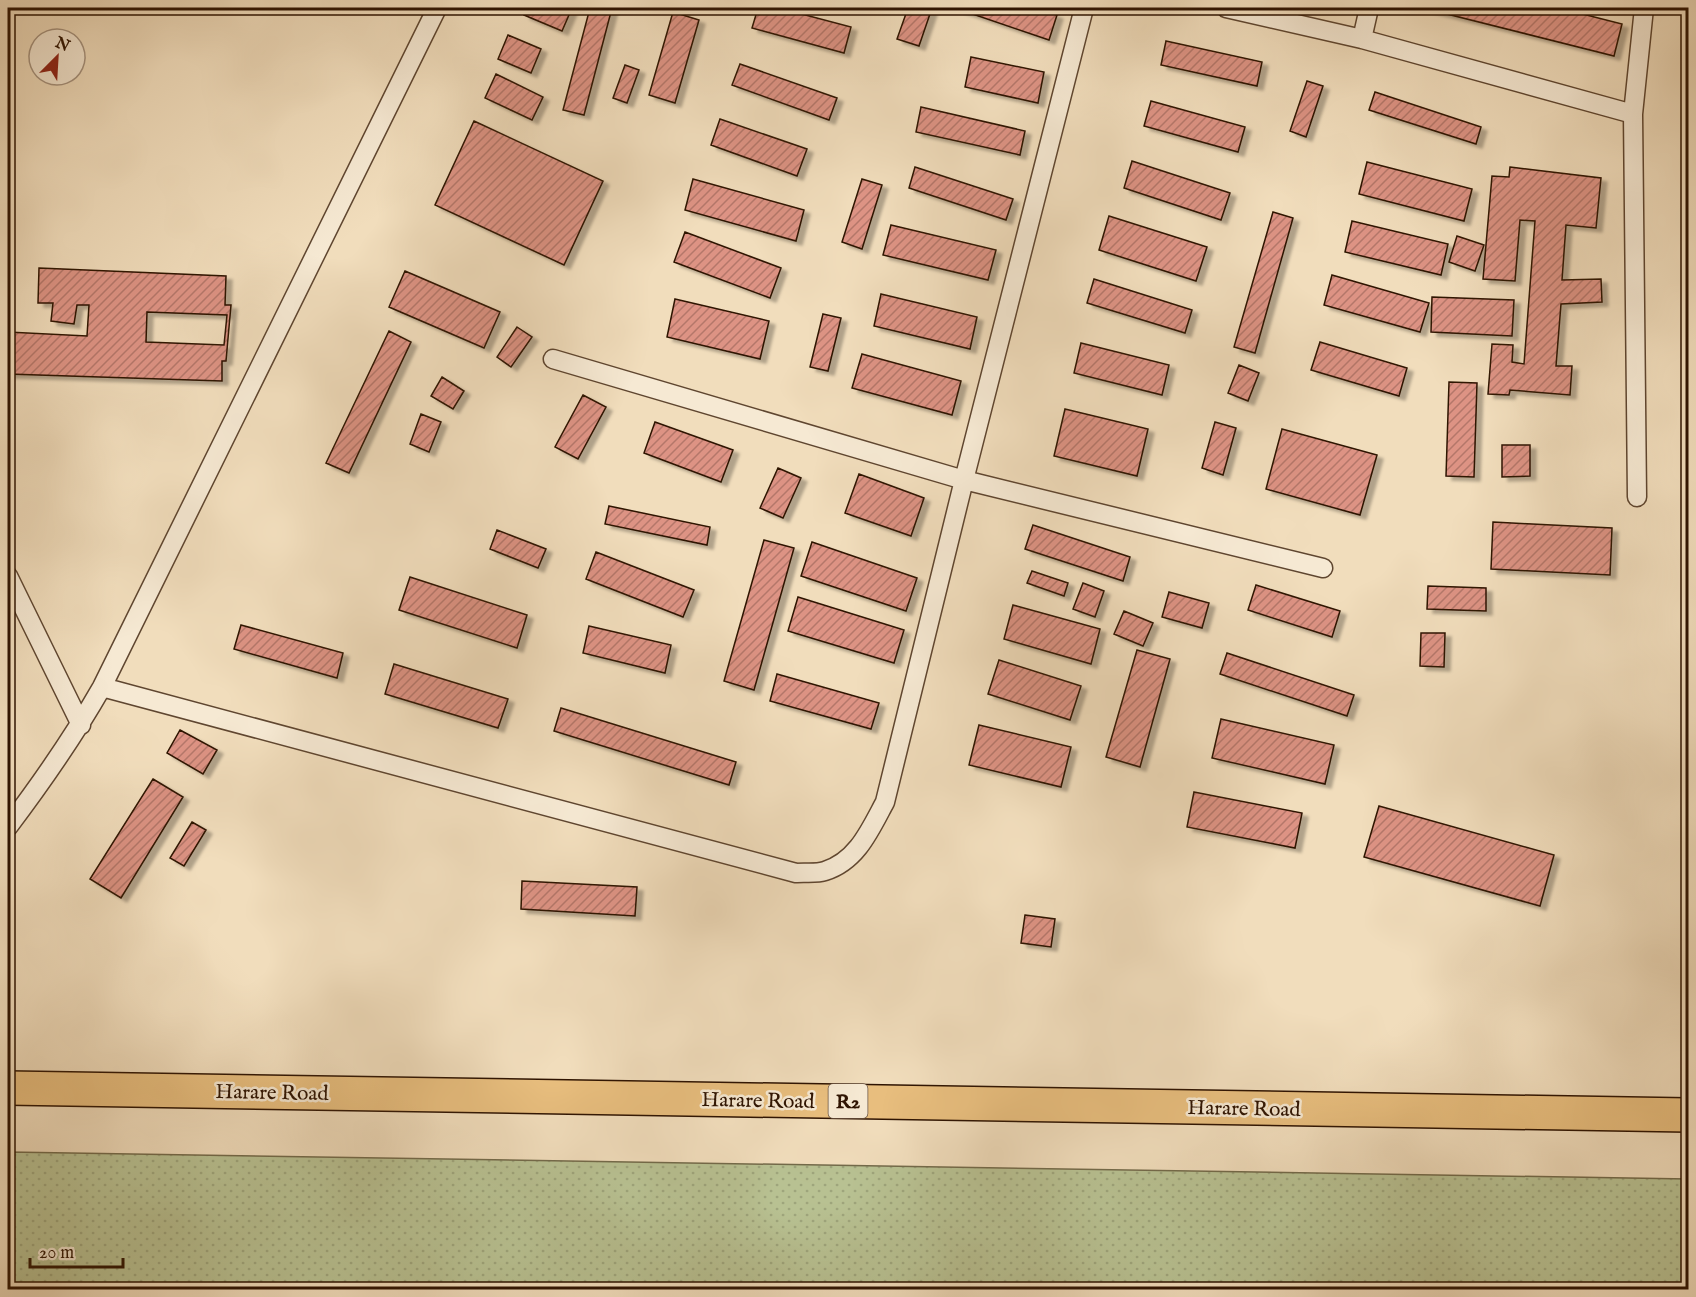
<svg xmlns="http://www.w3.org/2000/svg" width="1696" height="1297" font-family="'IM FELL English',serif">
  <style>
    .grass { fill: url(#grass-dots); stroke: #736a4a; stroke-width: 1.5 }
    .building { fill: url(#building-hatch); stroke: #2e1301; stroke-width: 1.5; fill-rule: evenodd; filter: url(#shadow) }
    .lines { fill: none; stroke-linecap: round; stroke-linejoin: round }
    .lane-casing { stroke: #5f4630; stroke-width: 21 }
    .highway-casing { stroke: #2e1301; stroke-width: 36 }
    .lane { stroke: #f6e9d3; stroke-width: 18 }
    .highway { stroke: #e8be7e; stroke-width: 33 }
    .labels { text-anchor: middle; stroke-width: 5; stroke-linejoin: round; paint-order: stroke }
    .shield { fill: #f6e9d3; stroke: #6a5340; stroke-width: 1.5 }
    .shield-label { font-size: 20px; font-weight: bold; fill: #2e1301 }
    .street-label { font-size: 21px; fill: #2e1301; stroke: #f6e9d3 }
  </style>
  <defs>
    <pattern id="grass-dots" width="8" height="8" patternUnits="userSpaceOnUse" patternTransform="scale(1.5)"><rect width="8" height="8" fill="#b8c192"/><path d="M2 2h.1M6 6h.1" fill="none" stroke="#9ea57c" stroke-width="1.8" stroke-linecap="round"/></pattern>
    <pattern id="building-hatch" width="6" height="6" patternUnits="userSpaceOnUse" patternTransform="scale(1.5)"><rect width="6" height="6" fill="#dd9384"/><path d="M-1 1l2-2M0 6l6-6M5 7l2-2" fill="none" stroke="#b4776a"/></pattern>
    <filter id="shadow"><feDropShadow dx="6" dy="4" stdDeviation="1.5" flood-color="#0004"/></filter>
  </defs>
  <rect width="100%" height="100%" fill="#f1ddbc"/>
  <filter id="stains"><feTurbulence type="fractalNoise" baseFrequency=".00333" numOctaves="4"/><feColorMatrix values="0 0 0 0 .2 0 0 0 0 .09 0 0 0 0 .02 0 0 0 .5 -.17"/></filter>
  <radialGradient id="worn" r=".72"><stop offset=".6" stop-color="#630" stop-opacity="0"/><stop offset="1" stop-color="#630" stop-opacity=".3"/></radialGradient>
  <path class="grass" d="M8,1152L1688,1179V1289H8Z"/>
  <path class="building" d="M527,8H572L562,31L524,15Z
    M590,8H612L584,115L563,110Z
    M758,8H779L851,27L844,53L752,28Z
    M908,8H932L919,46L897,39Z
    M955,8H1035L1057,15L1049,40Z
    M1423,8H1559L1622,24L1614,56Z
    M673,12L699,20L675,103L649,95Z
    M508,35L541,49L531,73L498,59Z
    M1166,41L1262,62L1257,86L1161,65Z
    M971,57L1044,72L1038,103L965,87Z
    M740,64L837,98L829,120L732,85Z
    M625,65L639,70L627,103L613,98Z
    M496,74L543,97L532,120L485,98Z
    M1307,81L1323,86L1306,137L1290,131Z
    M1375,92L1481,127L1476,144L1369,110Z
    M1151,101L1245,127L1238,152L1144,126Z
    M921,107L1025,131L1020,155L916,132Z
    M720,119L807,149L797,176L711,145Z
    M474,121L603,181L564,265L435,205Z
    M1132,161L1230,193L1221,220L1124,188Z
    M1367,162L1472,189L1464,221L1359,194Z
    M915,167L1013,199L1006,220L909,188Z
    M1510,167L1601,178L1596,228L1566,225L1562,280L1601,279L1602,302L1561,304L1556,366H1572L1570,395L1510,390L1509,395L1488,394L1492,344L1513,345L1512,362L1524,364L1535,221L1520,220L1515,281L1483,279L1492,176L1509,177Z
    M693,179L804,210L796,241L685,210Z
    M862,179L882,185L862,249L842,242Z
    M1273,212L1293,218L1255,353L1234,347Z
    M1109,216L1207,247L1196,281L1099,250Z
    M1352,221L1448,244L1441,275L1345,252Z
    M891,225L996,250L988,280L883,255Z
    M685,232L781,268L770,298L674,262Z
    M1457,236L1484,245L1475,271L1449,262Z
    M39,268L226,276L225,305H231L226,361H222V381L8,374V332L87,336L89,305H77L74,324L51,321L53,303H38ZM147,312L227,315L224,345L146,342Z
    M405,271L500,312L484,348L389,307Z
    M1332,275L1429,303L1420,332L1324,305Z
    M1094,279L1192,310L1185,333L1087,303Z
    M881,294L977,317L970,349L874,326Z
    M1432,297L1514,300L1512,336L1431,332Z
    M675,299L769,321L760,359L667,337Z
    M823,314L841,318L828,371L810,367Z
    M517,327L532,337L511,367L497,357Z
    M389,331L411,342L349,473L326,463Z
    M1320,342L1407,368L1399,396L1311,370Z
    M1081,343L1169,365L1162,395L1074,373Z
    M862,354L961,381L952,415L852,388Z
    M1239,365L1259,373L1248,401L1228,393Z
    M442,377L464,391L453,409L431,396Z
    M1449,382L1477,383L1474,477L1446,476Z
    M583,395L606,407L578,459L555,447Z
    M1065,409L1148,429L1137,476L1054,456Z
    M421,414L441,422L429,452L410,444Z
    M655,422L733,450L721,482L644,453Z
    M1215,422L1236,428L1223,475L1202,468Z
    M1282,429L1377,455L1360,515L1266,489Z
    M1502,445H1530V476L1502,477Z
    M778,468L801,478L783,518L760,508Z
    M859,474L924,498L911,536L845,513Z
    M609,506L710,527L707,545L605,524Z
    M1493,522L1612,528L1610,575L1491,569Z
    M1033,525L1130,557L1123,581L1025,549Z
    M497,530L546,549L538,568L490,549Z
    M764,540L794,548L754,690L724,681Z
    M812,542L917,578L906,611L801,576Z
    M596,552L694,590L683,617L586,579Z
    M1032,571L1068,583L1064,596L1027,583Z
    M410,577L527,615L517,648L399,610Z
    M1083,583L1104,591L1095,617L1073,609Z
    M1256,585L1340,611L1332,637L1248,610Z
    M1428,586L1486,588V611L1427,609Z
    M1169,592L1209,603L1202,628L1162,617Z
    M798,597L904,630L894,663L788,631Z
    M1013,605L1100,629L1091,664L1004,639Z
    M1124,611L1153,623L1143,646L1114,634Z
    M241,625L343,653L337,678L234,649Z
    M589,626L671,645L665,673L583,653Z
    M1421,633H1445L1444,667L1420,666Z
    M1137,650L1170,659L1140,767L1106,757Z
    M1227,653L1354,695L1347,716L1220,674Z
    M999,660L1081,686L1070,720L988,694Z
    M394,664L508,699L498,728L385,694Z
    M777,674L879,703L871,729L770,701Z
    M561,708L736,762L729,785L554,731Z
    M1221,719L1334,745L1325,784L1212,758Z
    M979,725L1071,747L1061,787L969,765Z
    M180,730L217,750L203,774L167,753Z
    M153,779L183,797L121,898L90,879Z
    M1194,792L1302,813L1295,848L1187,827Z
    M1379,806L1554,855L1540,906L1364,857Z
    M192,822L206,830L184,866L170,858Z
    M522,881L637,887L635,916L521,909Z
    M1025,915L1055,919L1051,947L1021,943Z"/>
  <g class="lines">
    <g class="lane-casing">
      <path id="lane" d="M1226,8L1362,39L1633,114
        M1362,39L1369,8
        M553,359L964,480L1323,568
        M1637,497L1633,114L1644,8
        M8,576L81,725
        M102,687L796,873C805,872 816,874 825,871C857,861 870,830 885,802L964,480L1084,8
        M8,827C42,782 74,736 102,687L437,8"/>
    </g>
    <g class="highway-casing">
      <path id="highway" d="M8,1088L1688,1115"/>
    </g>
    <use href="#lane" class="lane"/>
    <use href="#highway" class="highway"/>
  </g>
  <g class="labels">
    <rect class="shield" x="828.5" y="1084" width="39" height="34" rx="4.5"/>
    <g class="shield-label">
      <text x="848" y="1108">R2</text>
    </g>
    <g class="street-label">
      <text transform="translate(272 1092) rotate(1)" y="7">Harare Road</text>
      <text transform="translate(758 1100) rotate(1)" y="7">Harare Road</text>
      <text transform="translate(1244 1108) rotate(1)" y="7">Harare Road</text>
    </g>
  </g>
  <rect width="1696" height="1297" fill="none" stroke="#f1ddbc" stroke-width="30"/>
  <rect x="9" y="9" width="1678" height="1279" fill="none" stroke="#2e1301" stroke-width="3"/>
  <rect x="15" y="15" width="1666" height="1267" fill="none" stroke="#2e1301" stroke-width="1.5"/>
  <g transform="translate(57 57) rotate(24)"><circle r="28" fill="#f6e9d3" stroke="#a6937f" stroke-width="1.5"/>
  <path d="M0-4.5L10 22L0 15L-10 22Z" fill="#8f2418"/>
  <text y="-9" font-size="16" font-weight="bold" text-anchor="middle" fill="#2e1301">N</text>
  </g>
  <path d="M30 1258v9h93v-9" fill="none" stroke="#2e1301" stroke-width="3"/>
  <text x="39" y="1258" font-size="18" fill="#2e1301" stroke="#f6e9d3" stroke-width="4.5" paint-order="stroke">20 m</text>
  <rect width="100%" height="100%" filter="url(#stains)"/>
  <rect width="100%" height="100%" fill="url(#worn)"/>
</svg>
